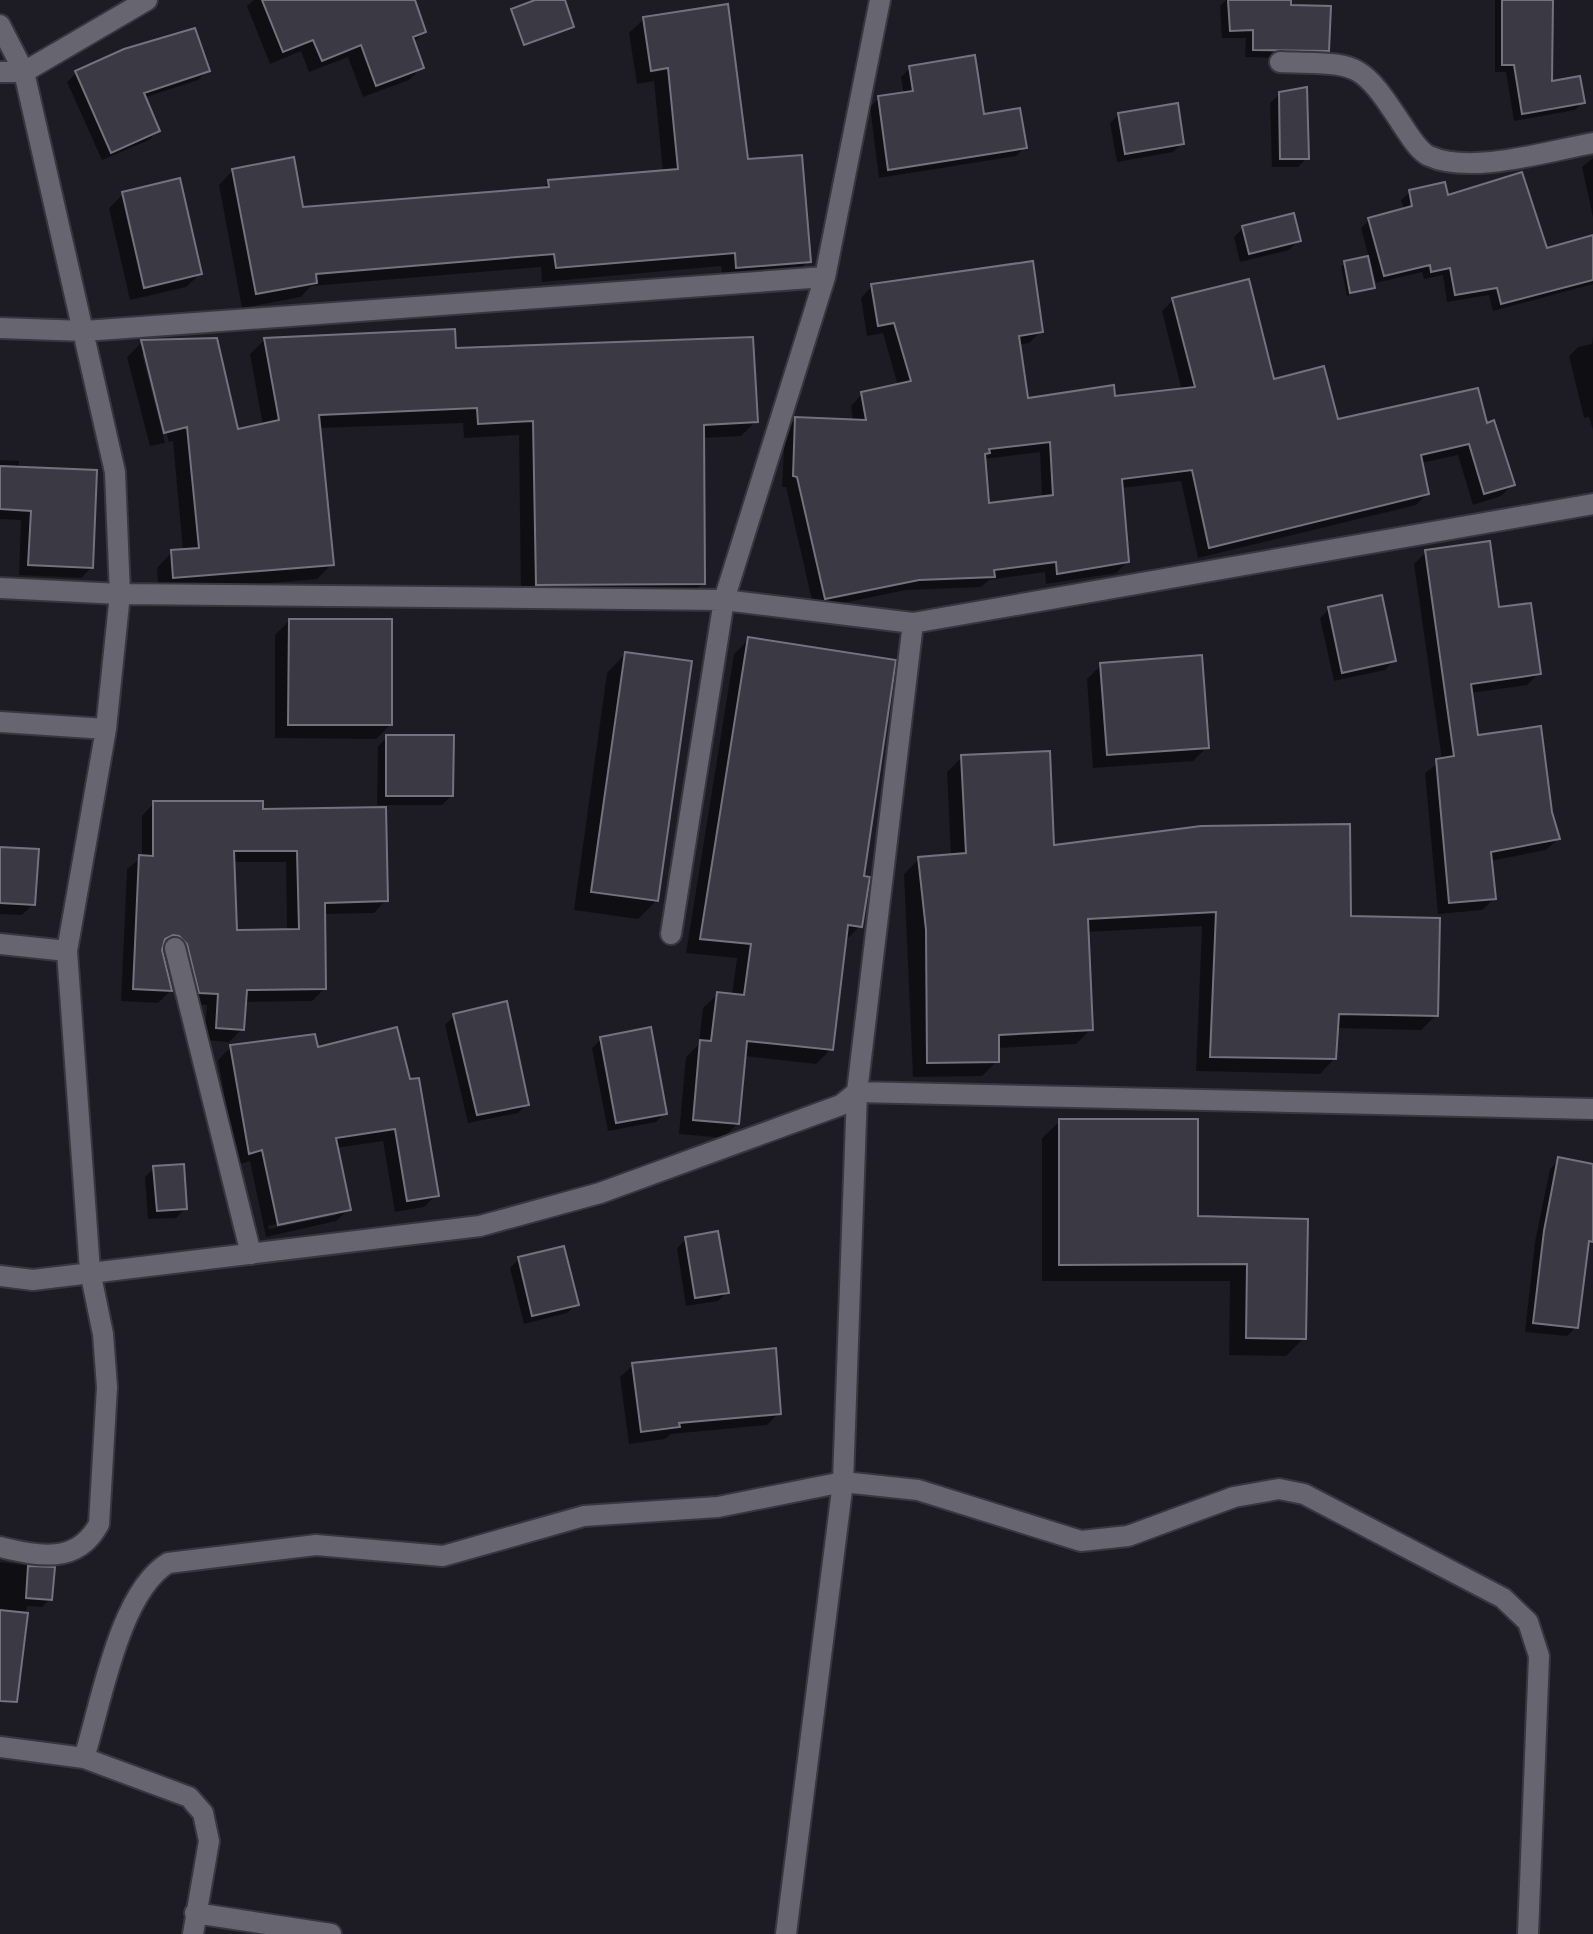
<svg xmlns="http://www.w3.org/2000/svg" width="1593" height="1934" font-family="Jost,sans-serif">
  <style>
    .shadow { fill: #0007; fill-rule: evenodd }
    .building { fill: #3b3944; stroke: #74727e; stroke-width: 2; fill-rule: evenodd }
    .lines { fill: none; stroke-linecap: round; stroke-linejoin: round }
    .minor-casing { stroke: #38363e; stroke-width: 24 }
    .minor { stroke: #666570; stroke-width: 20 }
  </style>
  <rect width="100%" height="100%" fill="#1d1c25"/>
  <path class="shadow" d="M254,0H413L424,31L413,43L422,67L409,80L363,97L348,57L309,72L301,51L270,64L247,6Z
    M1226,0H1289V7L1327,50L1319,59L1245,57L1246,38H1222L1220,6Z
    M1495,0H1551L1550,84L1583,102L1575,110L1514,121L1506,72H1495Z
    M644,19L808,261L794,275L723,281L721,266L542,282L541,267L311,286L301,297L242,308L219,185L233,170L301,209L541,189L549,182L663,172L654,81L637,84L629,33Z
    M910,68L983,116L1025,147L1016,156L879,178L870,107L879,98L904,95L901,77Z
    M207,71L198,80L143,98L158,131L149,140L102,160L67,82L76,73Z
    M1280,94L1307,158L1298,167H1272L1270,103Z
    M1119,114L1182,143L1173,152L1117,162L1110,123Z
    M1593,158V217L1582,167Z
    M1410,192L1446,198L1546,251L1593,237V284L1493,311L1489,295L1447,302L1443,275L1424,279L1422,272L1376,283L1370,259L1371,287L1347,296L1341,266L1369,258L1361,228L1370,220L1404,210L1401,200Z
    M123,194L200,274L186,287L130,300L109,208Z
    M1243,228L1298,241L1289,250L1240,262L1234,237Z
    M872,286L1040,332L1029,343L1019,345L1026,400L1113,399L1182,391L1162,311L1173,300L1272,381L1337,422L1485,425L1512,485L1501,496L1473,505L1458,455L1421,463L1427,494L1416,505L1198,558L1181,481L1121,488L1127,562L1116,573L1046,584L1045,572L989,580L981,587L906,590L814,609L786,487H782L785,431L796,419L853,421L851,406L862,394L898,386L883,333L867,336L861,298ZM1040,452L1042,498L987,506L984,459Z
    M1593,336V430L1589,417L1584,418L1569,356L1578,347L1592,344Z
    M265,339L454,350L756,421L741,436L702,438L703,583L687,598L521,599L519,435L464,438L463,423L319,428L332,564L317,579L159,593L157,568L172,552L183,551L173,441L169,442L146,354H142L165,443L150,446L127,357L142,342L237,431L263,426L250,354Z
    M0,460L19,461V469L91,568L81,578L19,575L21,520L0,519Z
    M1426,552L1497,610L1538,674L1527,685L1470,693L1477,737L1550,812L1558,839L1546,850L1490,861L1494,899L1482,910L1438,914L1425,773L1442,760L1414,564Z
    M1329,609L1394,660L1385,670L1334,681L1320,618Z
    M289,621L390,725L376,739L275,738V635Z
    M749,639L861,877L860,926L845,941L831,1049L816,1064L744,1056L737,1124L723,1138L679,1134L686,1057L699,1044L703,1008L718,994L732,995L737,958L686,953L734,654Z
    M625,654L657,900L638,919L574,910L607,673Z
    M1101,665L1207,747L1193,761L1093,768L1087,679Z
    M387,737L451,796L442,805H377L378,746Z
    M962,757L1053,847L1349,918L1436,1015L1421,1030L1336,1028L1334,1059L1320,1074L1196,1071L1202,926L1086,932L1091,1029L1076,1044L997,1048V1061L982,1076L913,1077L904,874L919,859L951,856L947,772Z
    M154,803L261,811L386,900L374,913L323,914L324,989L312,1001L244,1002L242,1029L229,1042L204,1040L207,1005L188,1004L167,947H161L170,991L158,1003L121,1001L127,869L142,857V816ZM233,862H286L287,931L235,932Z
    M0,849L33,904L22,915L0,914Z
    M454,1016L527,1104L518,1113L468,1123L445,1025Z
    M396,1030L436,1195L424,1207L395,1212L383,1141L336,1148L349,1209L336,1221L266,1237L250,1161L237,1165L218,1060L231,1047L316,1049ZM337,1210V1215L269,1229L268,1226Z
    M601,1039L665,1113L656,1122L608,1131L592,1048Z
    M1060,1121L1196,1218L1306,1221L1304,1338L1286,1356L1229,1355L1230,1281H1042V1138Z
    M1559,1160L1593,1166V1241L1586,1248L1576,1327L1567,1336L1525,1332L1535,1242L1550,1169Z
    M154,1168L185,1209L176,1218L148,1219L145,1177Z
    M686,1239L727,1292L718,1301L686,1306L677,1248Z
    M519,1259L576,1304L567,1313L524,1324L510,1268Z
    M633,1365L779,1413L767,1425L671,1434L665,1439L629,1444L620,1377Z
    M0,1562L53,1569L50,1599L42,1607L27,1606L19,1669L0,1676Z"/>
  <path class="building" d="M262,0H415L426,32L413,37L424,68L376,86L361,45L322,61L313,40L283,52Z
    M535,0H565L574,27L524,45L511,9Z
    M1228,0H1291V5L1331,6L1329,51L1253,50V30L1230,31Z
    M1502,0H1553L1552,81L1580,76L1585,103L1522,114L1514,65H1502Z
    M728,4L748,159L802,155L811,262L736,268L735,253L556,268L554,254L316,274L317,283L256,294L232,169L294,157L303,207L549,187L548,180L678,169L668,68L651,71L643,17Z
    M195,28L210,71L144,93L160,131L111,153L75,71L124,49Z
    M975,55L984,114L1020,108L1027,148L888,170L878,96L913,91L909,66Z
    M1307,87L1309,159H1280L1279,92Z
    M1178,103L1184,144L1125,154L1118,113Z
    M1522,172L1547,248L1593,235V280L1501,304L1497,288L1455,295L1450,268L1431,272L1430,265L1384,276L1368,218L1412,206L1409,190L1445,182L1448,195Z
    M180,178L202,274L144,288L122,192Z
    M1294,213L1301,241L1249,254L1242,226Z
    M1368,256L1375,288L1350,293L1344,261Z
    M1033,261L1043,332L1019,336L1028,398L1114,385L1115,396L1195,387L1172,298L1249,279L1274,379L1324,366L1338,419L1478,388L1487,423L1494,420L1515,485L1484,494L1469,444L1421,455L1429,494L1209,548L1192,470L1122,479L1129,562L1057,574L1056,562L994,570L995,577L919,580L825,599L797,477L793,476L795,417L866,420L861,392L911,381L894,323L878,326L871,284ZM1050,442L1053,495L989,503L985,454L990,453L989,449Z
    M455,329L456,348L753,337L758,422L704,425L705,584L536,585L533,421L478,424L477,408L319,415L334,565L173,578L171,550L199,548L187,427L164,433L141,340L217,338L238,429L279,420L264,338Z
    M0,466L97,470L93,568L28,565L31,511L0,509Z
    M1490,541L1499,607L1531,603L1541,674L1471,684L1478,735L1541,726L1552,812L1560,839L1491,852L1496,899L1449,903L1436,759L1454,756L1425,550Z
    M1382,595L1396,661L1342,673L1328,607Z
    M289,619H392V725H288Z
    M748,637L896,660L864,876L870,877L868,889L862,927L848,925L833,1050L747,1041L739,1124L693,1120L700,1040L711,1041L717,992L744,995L751,944L700,939Z
    M625,652L692,661L658,901L591,892Z
    M1202,655L1209,748L1107,755L1100,663Z
    M386,735H454L453,796H386Z
    M1050,751L1054,845L1201,826L1350,824L1351,916L1440,918L1438,1016L1339,1014L1336,1059L1210,1057L1216,912L1088,919L1093,1030L999,1035V1062L927,1063L926,930L918,857L966,853L961,755Z
    M153,801H263V809L386,807L388,901L325,903L326,989L247,990L244,1030L216,1028L218,994L199,993L187,944L179,936L173,935L165,939L162,950L172,991L133,989L139,855L153,856ZM234,851H297L299,929L237,930Z
    M0,847L39,849L35,905L0,903Z
    M507,1001L529,1105L477,1115L453,1014Z
    M397,1027L410,1079L419,1078L439,1196L407,1201L395,1129L336,1138L351,1210L278,1225L262,1150L249,1154L230,1045L315,1034L318,1047Z
    M651,1027L667,1114L616,1123L600,1037Z
    M1059,1119H1198V1216L1308,1219L1306,1339L1246,1338L1247,1264L1059,1265Z
    M1558,1157L1593,1164V1242L1589,1241L1578,1328L1533,1323L1544,1231Z
    M184,1164L187,1209L157,1211L153,1166Z
    M718,1231L729,1293L695,1298L685,1237Z
    M564,1246L579,1305L532,1316L518,1257Z
    M776,1348L781,1414L679,1423L680,1427L641,1432L632,1363Z
    M28,1566L55,1567L52,1600L26,1598Z
    M0,1610L28,1613L17,1702L0,1701Z"/>
  <g class="lines">
    <g class="minor-casing">
      <path id="minor" d="M0,25L24,72L115,472L120,594L106,729L67,951L90,1271L103,1334L107,1387L99,1524C77,1565 39,1556 0,1547
        M1280,62C1356,65 1358,57 1401,123C1408,133 1418,151 1429,156C1471,175 1548,151 1593,143
        M0,72H24L147,0
        M0,328L85,331L825,277
        M0,588L120,594L724,600L671,934
        M913,623L1593,504
        M0,722L106,729
        M0,944L67,951
        M175,948L251,1254
        M0,1276L33,1280L480,1226L600,1193L841,1105L857,1092L1593,1109
        M0,1747L84,1758L189,1797L203,1813L209,1841L193,1934
        M84,1758C101,1704 119,1593 168,1563L316,1545L443,1556L584,1516L718,1507L843,1482L918,1490L1081,1541L1128,1536L1234,1497L1279,1489L1304,1494L1503,1598L1528,1622L1539,1656L1528,1934
        M195,1913L331,1934
        M786,1934L843,1482L857,1092L913,623L724,600L825,277L880,0"/>
    </g>
    <use href="#minor" class="minor"/>
  </g>
</svg>
